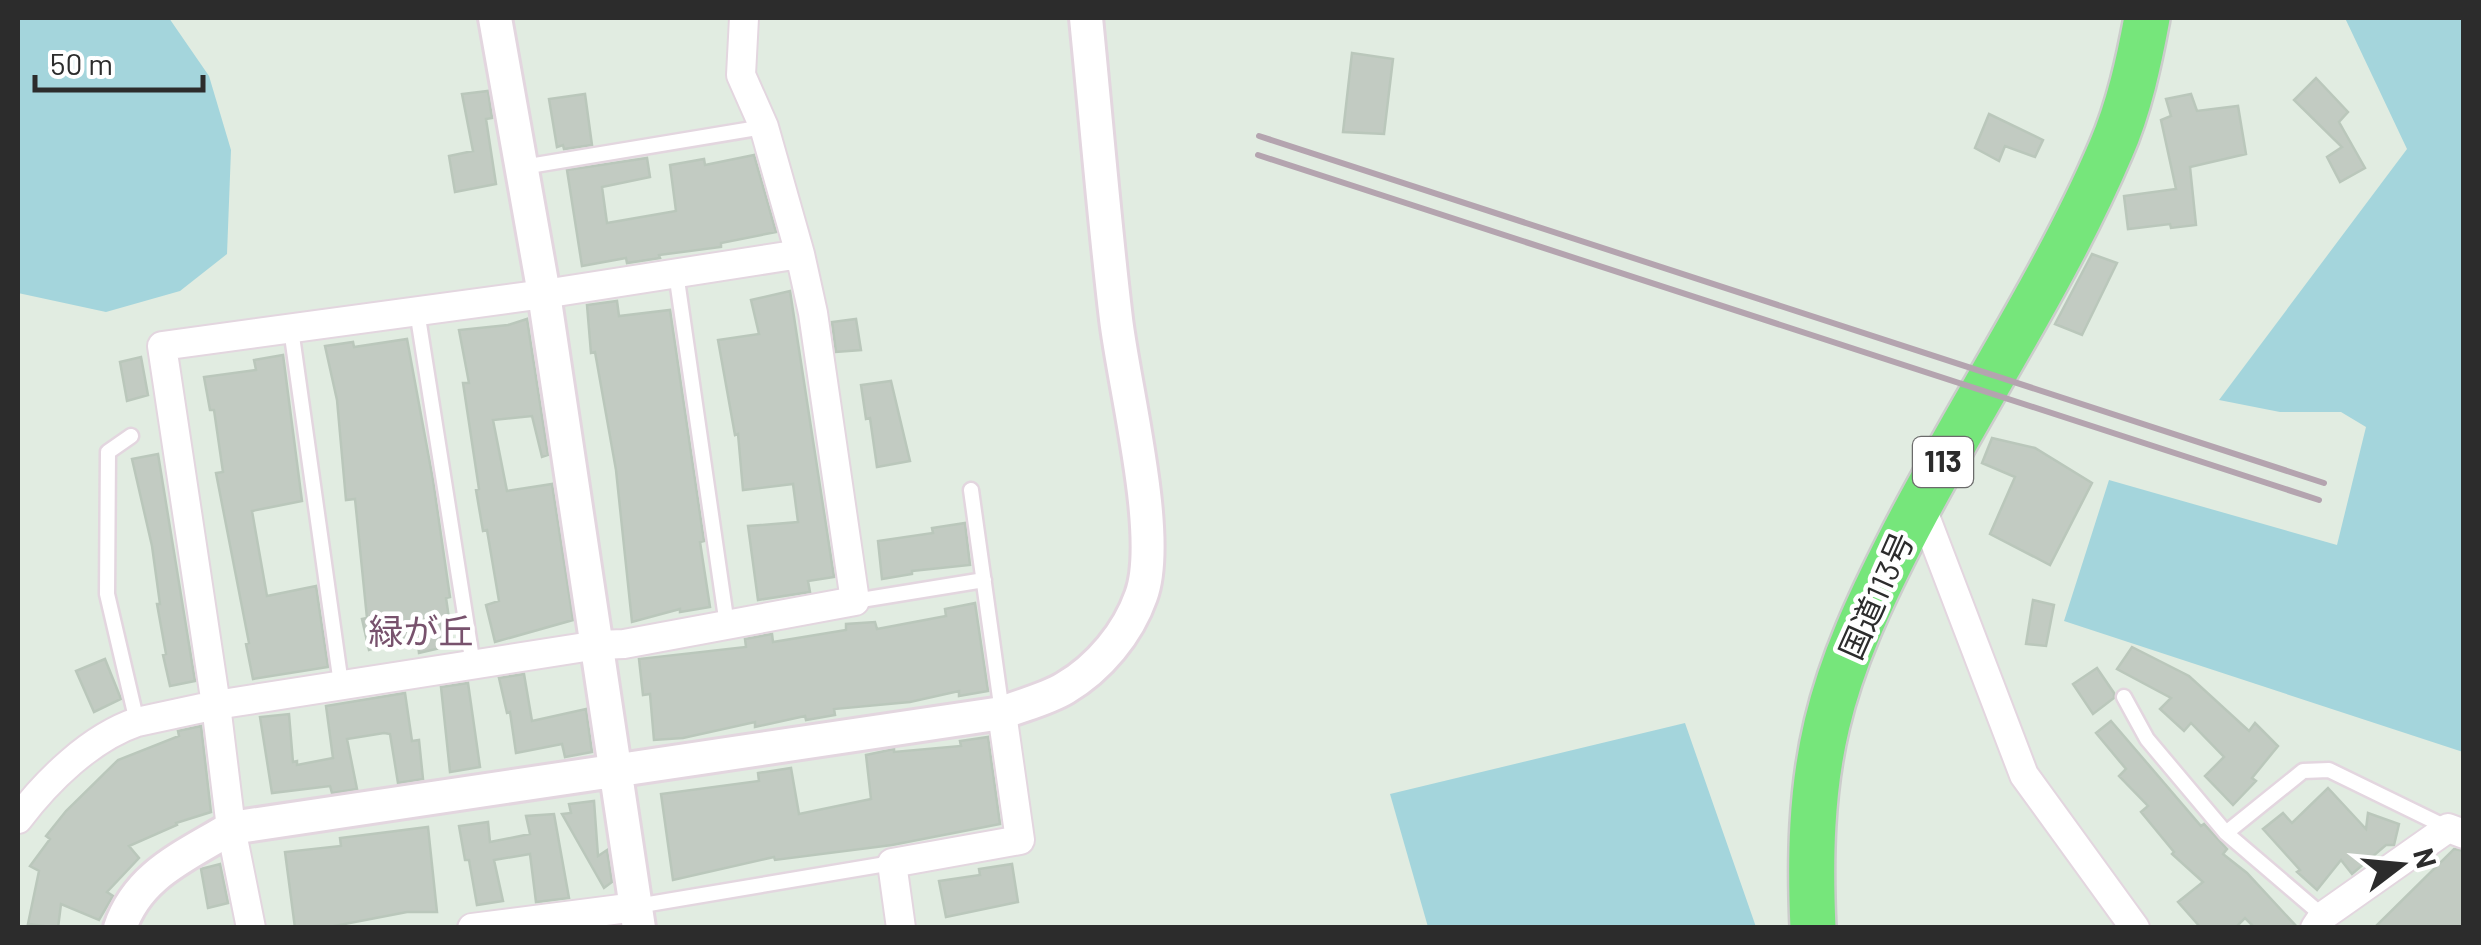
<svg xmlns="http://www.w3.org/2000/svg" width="2481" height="945" font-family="Barlow,'Noto Sans JP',sans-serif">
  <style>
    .green { fill: #a4d5dc }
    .building { fill: #c2cbc2; stroke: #bac7bb; stroke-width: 2.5 }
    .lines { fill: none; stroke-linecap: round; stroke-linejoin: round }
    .service-casing { stroke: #e3d6df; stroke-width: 19 }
    .minor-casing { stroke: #e3d6df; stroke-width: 32 }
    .tertiary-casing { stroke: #e3d6df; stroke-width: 38 }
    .trunk-casing { stroke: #ccc; stroke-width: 50 }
    .service { stroke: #fff; stroke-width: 14 }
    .minor { stroke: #fff; stroke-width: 28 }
    .tertiary { stroke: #fff; stroke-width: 32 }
    .trunk { stroke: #76e67b; stroke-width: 45 }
    .rail { stroke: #b4a4af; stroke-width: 6 }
    .labels { text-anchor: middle; stroke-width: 9; stroke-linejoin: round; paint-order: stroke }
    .shield { fill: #fff; stroke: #6b6b6b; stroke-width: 2.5 }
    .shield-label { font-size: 30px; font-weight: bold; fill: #2c2c2c }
    .street-label { font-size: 32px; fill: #2c2c2c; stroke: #fff }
    .neighbourhood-label { font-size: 35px; fill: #78526d; stroke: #fff }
  </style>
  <rect width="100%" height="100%" fill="#e1ece1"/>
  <path class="green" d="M18,18H169L209,76L231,150L227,254L180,291L106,312L18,293Z
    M2345,18H2463V752L2064,621L2109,480L2337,545L2366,427L2341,412H2280L2219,400L2407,149Z
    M1685,723L1756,927H1428L1390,794Z"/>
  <path class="building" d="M1352,53L1393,59L1384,134L1343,132Z
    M2316,78L2348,112L2339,122L2365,168L2340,182L2327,157L2342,147L2294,100Z
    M488,91L492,118L486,119L496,184L455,192L449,156L473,151L462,94Z
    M585,94L592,145L564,149L563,145L557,147L549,99Z
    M2191,94L2197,111L2238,106L2246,154L2190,167L2196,225L2171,228L2170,224L2128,229L2124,196L2176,189L2161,120L2171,116L2166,99Z
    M1989,114L2043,140L2035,157L2005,146L1999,161L1975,148Z
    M754,155L776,232L721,243V247L659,255L660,258L627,263L626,258L582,266L567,170L647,158L650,177L602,187L607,223L676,211L670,165L704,159L705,165Z
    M2092,254L2117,263L2082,335L2055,324Z
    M790,291L834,577L808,581L810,592L758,600L748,526L798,522L793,484L743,490L738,434L735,435L718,340L759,334L751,300Z
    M617,301L619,316L670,310L704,541L700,542L710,607L680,612V609L632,622L616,470L595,352L591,353L587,305Z
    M527,319L548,455L542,457L532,416L493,420L507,491L552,484L573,620L495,642L486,605L499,601L487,530L483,531L476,490L479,489L463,383H469L459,330L508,325Z
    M856,319L861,350L836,352L832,322Z
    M407,339L433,480L450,597L446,598L453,645L419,653L417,635L369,650L362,619L367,618L355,499L346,500L337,400L325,346L353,342L354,347Z
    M283,355L302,501L252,511L267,596L316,586L328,667L253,679L246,644L249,643L216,473L223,472L214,410H210L204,377L256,370L254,360Z
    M141,357L148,395L127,401L120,362Z
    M891,381L910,461L877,467L870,418L866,419L861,385Z
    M1992,438L2035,448L2092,483L2050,565L1990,534L2015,477L1982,463Z
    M158,454L195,681L170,686L163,655L166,654L157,604H160L152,546L132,459Z
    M965,523L970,565L912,571V574L882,579L878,541L933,533L932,528Z
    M2033,600L2054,605L2046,646L2026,644Z
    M975,603L988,691L959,696V691L910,702L834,709L835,715L806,720L805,716L755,727V722L683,738L654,740L650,694L643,695L639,659L746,647L745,639L772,634L773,642L846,630V624L875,622L877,629L946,616L945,609Z
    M2132,647L2189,676L2249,731L2255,723L2278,746L2252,778L2256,781L2233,805L2205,776L2224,757L2191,723L2184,731L2160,709L2171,698L2117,669Z
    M105,659L121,699L94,712L76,671Z
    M2097,668L2114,693V698L2093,714L2073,684Z
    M524,674L532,721L586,709L592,752L565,757L562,744L516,753L510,712L507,713L499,678Z
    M468,683L480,767L450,772L441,687Z
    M405,693L412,741L419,740L423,779L398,783L390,734L384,733L347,739L357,789L332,793L330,786L272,793L260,717L289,714L293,762L297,761V765L333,758L326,706Z
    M2111,721L2201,826L2204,824L2227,849L2223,854L2247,873L2298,928H2255L2245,918L2235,928H2201L2178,902L2203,882L2172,854L2174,852L2141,812L2148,806L2119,776L2126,769L2096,733Z
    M201,726L211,812L176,823L177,825L129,846L139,858L107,892L113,896L99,920L61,904L58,928L28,924L39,871L30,866L50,839L46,836L66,811L118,760L179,736L178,731Z
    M988,737L1000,824L892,845L775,860L774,857L673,880L661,794L759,781L758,773L791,768L799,814L871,799L866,755L894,749V752L961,746L960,741Z
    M2328,788L2366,829L2368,813L2399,824L2394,845H2386L2352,874L2341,860L2317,890L2297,872L2300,870L2263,829L2283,813L2292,823Z
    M594,801L598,856L607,850L612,882L604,888L562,814L571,813L569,804Z
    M554,814L569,898L536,902L530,854L494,860L503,901L477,905L469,860H465L459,826L488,822L490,842L530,834L526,816Z
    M428,827L437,912H407L324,928H295L285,852L341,846L340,838Z
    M2454,849L2464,851V928H2374Z
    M220,864L228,903L208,908L201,869Z
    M1012,864L1018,902L946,917L939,881L980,875L979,869Z"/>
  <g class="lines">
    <g class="service-casing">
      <path id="service" d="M523,167L764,127
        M676,273L727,625
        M417,311L473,665
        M291,329L341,684
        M131,436L108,452L107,594L137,722
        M971,490L1002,712
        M855,601L984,580
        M2124,697L2147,739L2226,833L2323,916
        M2226,833L2303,771L2329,770L2448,828
        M637,906L892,863"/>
    </g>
    <g class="minor-casing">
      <path id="minor" d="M1920,503L2024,775L2135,928
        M18,819C47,781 90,738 137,722L216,705L598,645L624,644L855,601L813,313L800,254L764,127L741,75L744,18
        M251,928L231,828L216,705L162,346L544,294L800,254
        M472,928L636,907
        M901,928L892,863L1020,840L1002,713
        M2315,928L2323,916L2448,828L2464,834"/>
    </g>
    <g class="tertiary-casing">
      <path id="tertiary" d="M495,18L544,294L639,928
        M120,928C138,874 186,856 231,828L1002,713C1022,705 1047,699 1065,688C1099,668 1128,633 1141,596C1163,537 1124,387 1116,319C1104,219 1096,118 1086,18"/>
    </g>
    <g class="trunk-casing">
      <path id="trunk" d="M1813,928C1810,860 1811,791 1827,724C1842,660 1870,601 1900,542C1967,410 2053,285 2111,149C2129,108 2139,61 2147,18"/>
    </g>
    <use href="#service" class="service"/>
    <use href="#minor" class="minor"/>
    <use href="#tertiary" class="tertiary"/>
    <use href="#trunk" class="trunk"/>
    <path class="rail" d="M1259,136L2324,483
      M1258,155L2319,500"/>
  </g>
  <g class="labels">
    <rect class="shield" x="1913" y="437" width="60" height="50" rx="8"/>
    <g class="shield-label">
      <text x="1943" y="472">113</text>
    </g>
    <g class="street-label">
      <text transform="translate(1877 596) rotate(-66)" y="11">国道113号</text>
    </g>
    <g class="neighbourhood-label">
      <text x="421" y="644">緑が丘</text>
    </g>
  </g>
  <rect width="2481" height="945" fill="none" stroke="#2c2c2c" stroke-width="40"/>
  <g transform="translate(2401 865) rotate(74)" stroke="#ffffff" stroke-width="8" paint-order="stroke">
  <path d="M0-8L18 38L0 25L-18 38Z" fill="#2c2c2c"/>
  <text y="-15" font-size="28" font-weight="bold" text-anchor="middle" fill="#2c2c2c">N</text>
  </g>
  <path d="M35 75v15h168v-15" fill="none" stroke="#2c2c2c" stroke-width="5"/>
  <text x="50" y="75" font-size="30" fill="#2c2c2c" stroke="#ffffff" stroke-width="8" paint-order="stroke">50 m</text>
</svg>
